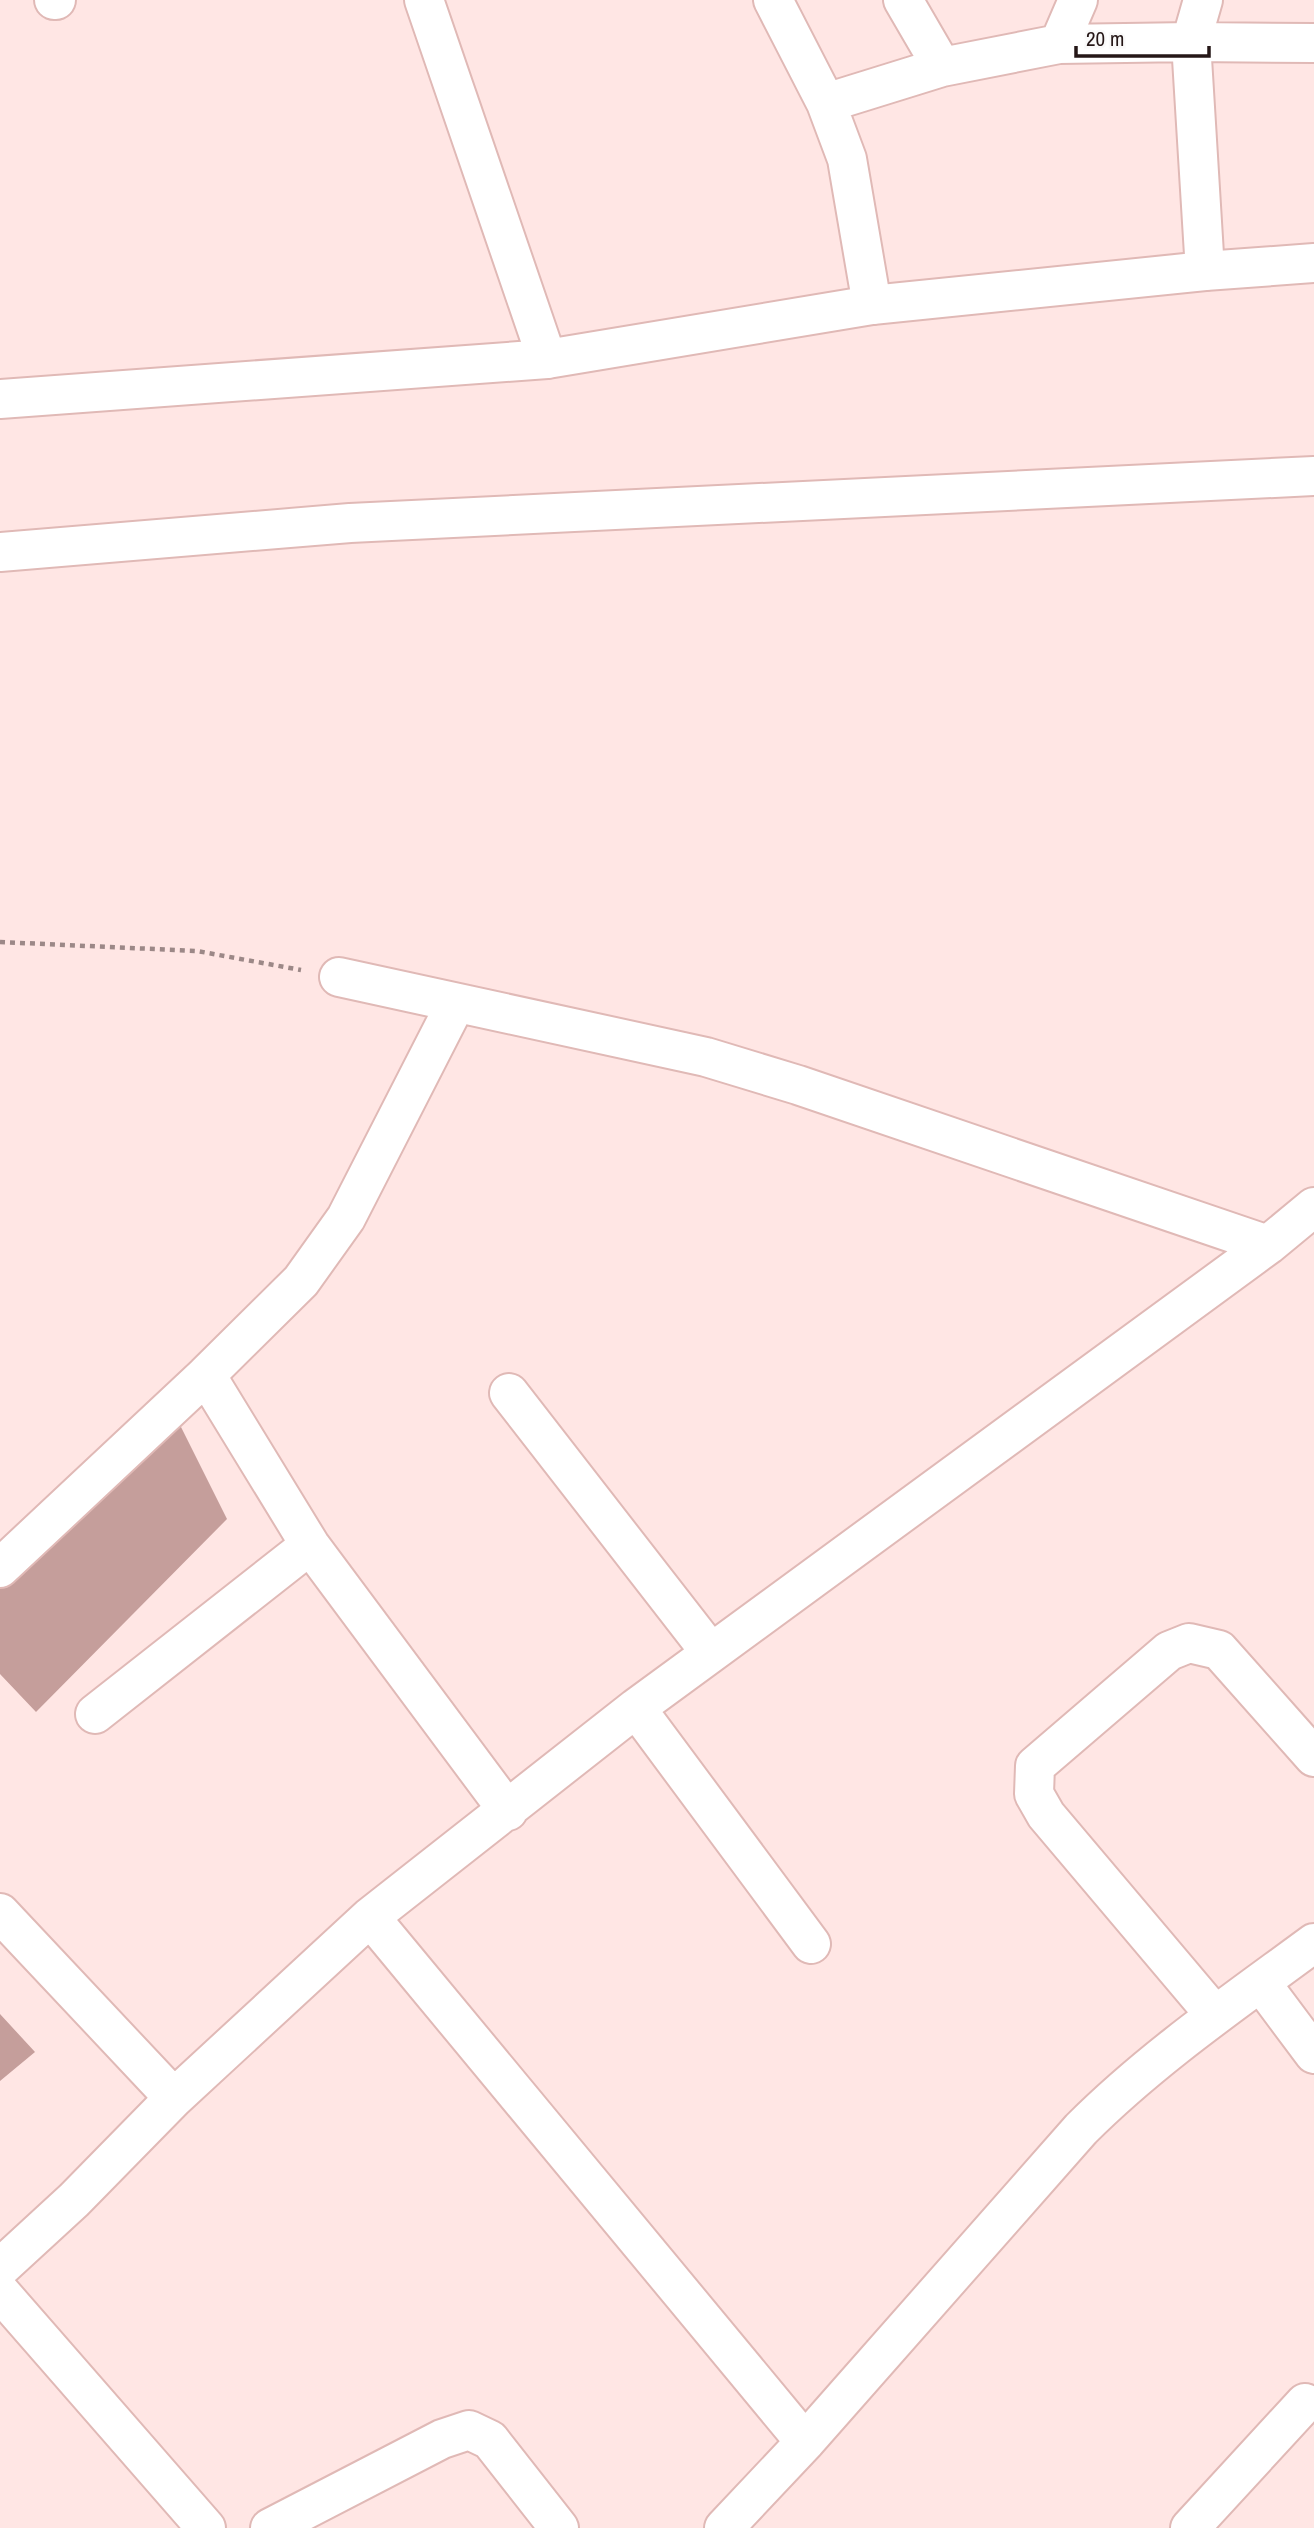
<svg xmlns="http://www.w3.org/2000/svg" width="1314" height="2528" font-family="'Archivo Narrow',sans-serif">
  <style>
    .water { fill: #c59e9b }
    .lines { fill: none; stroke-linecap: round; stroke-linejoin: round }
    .street-casing { stroke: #e0b9b6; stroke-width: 42 }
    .secondary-casing { stroke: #e0b9b6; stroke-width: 42 }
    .path { stroke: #9c8887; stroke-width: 4.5; stroke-dasharray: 5 5; stroke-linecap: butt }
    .street { stroke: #fff; stroke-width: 38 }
    .secondary { stroke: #fff; stroke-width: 38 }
  </style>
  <rect width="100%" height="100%" fill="#ffe6e4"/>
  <path class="water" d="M180,1425L227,1519L36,1712L0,1674V1576Z
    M0,2014L35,2052L0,2081Z"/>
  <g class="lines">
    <g class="street-casing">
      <path id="street" d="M54,0H56
        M424,0L547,359
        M773,0L826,103L942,67L1059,44L1191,42L1203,0
        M903,0L942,67
        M1059,44L1078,0
        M826,103L847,159L872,305
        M1205,271L1191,42L1314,43
        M339,977L706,1057L798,1085L1268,1245
        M206,1375L310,1545L508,1811
        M509,1393L711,1653
        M0,1568L206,1375L301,1281L346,1218L456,1003
        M636,1708L811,1944
        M95,1714L310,1545
        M0,1913L174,2098L74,2200L0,2268
        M370,1917L805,2442
        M1261,1983L1314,2054
        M1215,2015L1046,1815L1034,1794L1035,1766L1169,1651L1189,1643L1219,1650L1314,1757
        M174,2098L370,1917L636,1708L1268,1245L1314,1207
        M0,2292L206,2528
        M270,2528L442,2439L469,2430L490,2440L559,2528
        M724,2528L805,2442L1081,2129C1151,2059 1234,2002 1314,1943
        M1190,2528L1305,2403"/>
    </g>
    <g class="secondary-casing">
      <path id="secondary" d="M0,399L547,359L872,305L1205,271L1314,263
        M0,552L350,523L1314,476"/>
    </g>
    <path class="path" d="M0,942L197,951L301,970"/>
    <use href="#street" class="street"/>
    <use href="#secondary" class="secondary"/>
  </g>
  <path d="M1076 46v10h133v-10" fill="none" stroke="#251717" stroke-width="3.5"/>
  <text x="1086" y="46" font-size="21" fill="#251717" stroke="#fafafa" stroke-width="5" paint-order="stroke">20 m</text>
</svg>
